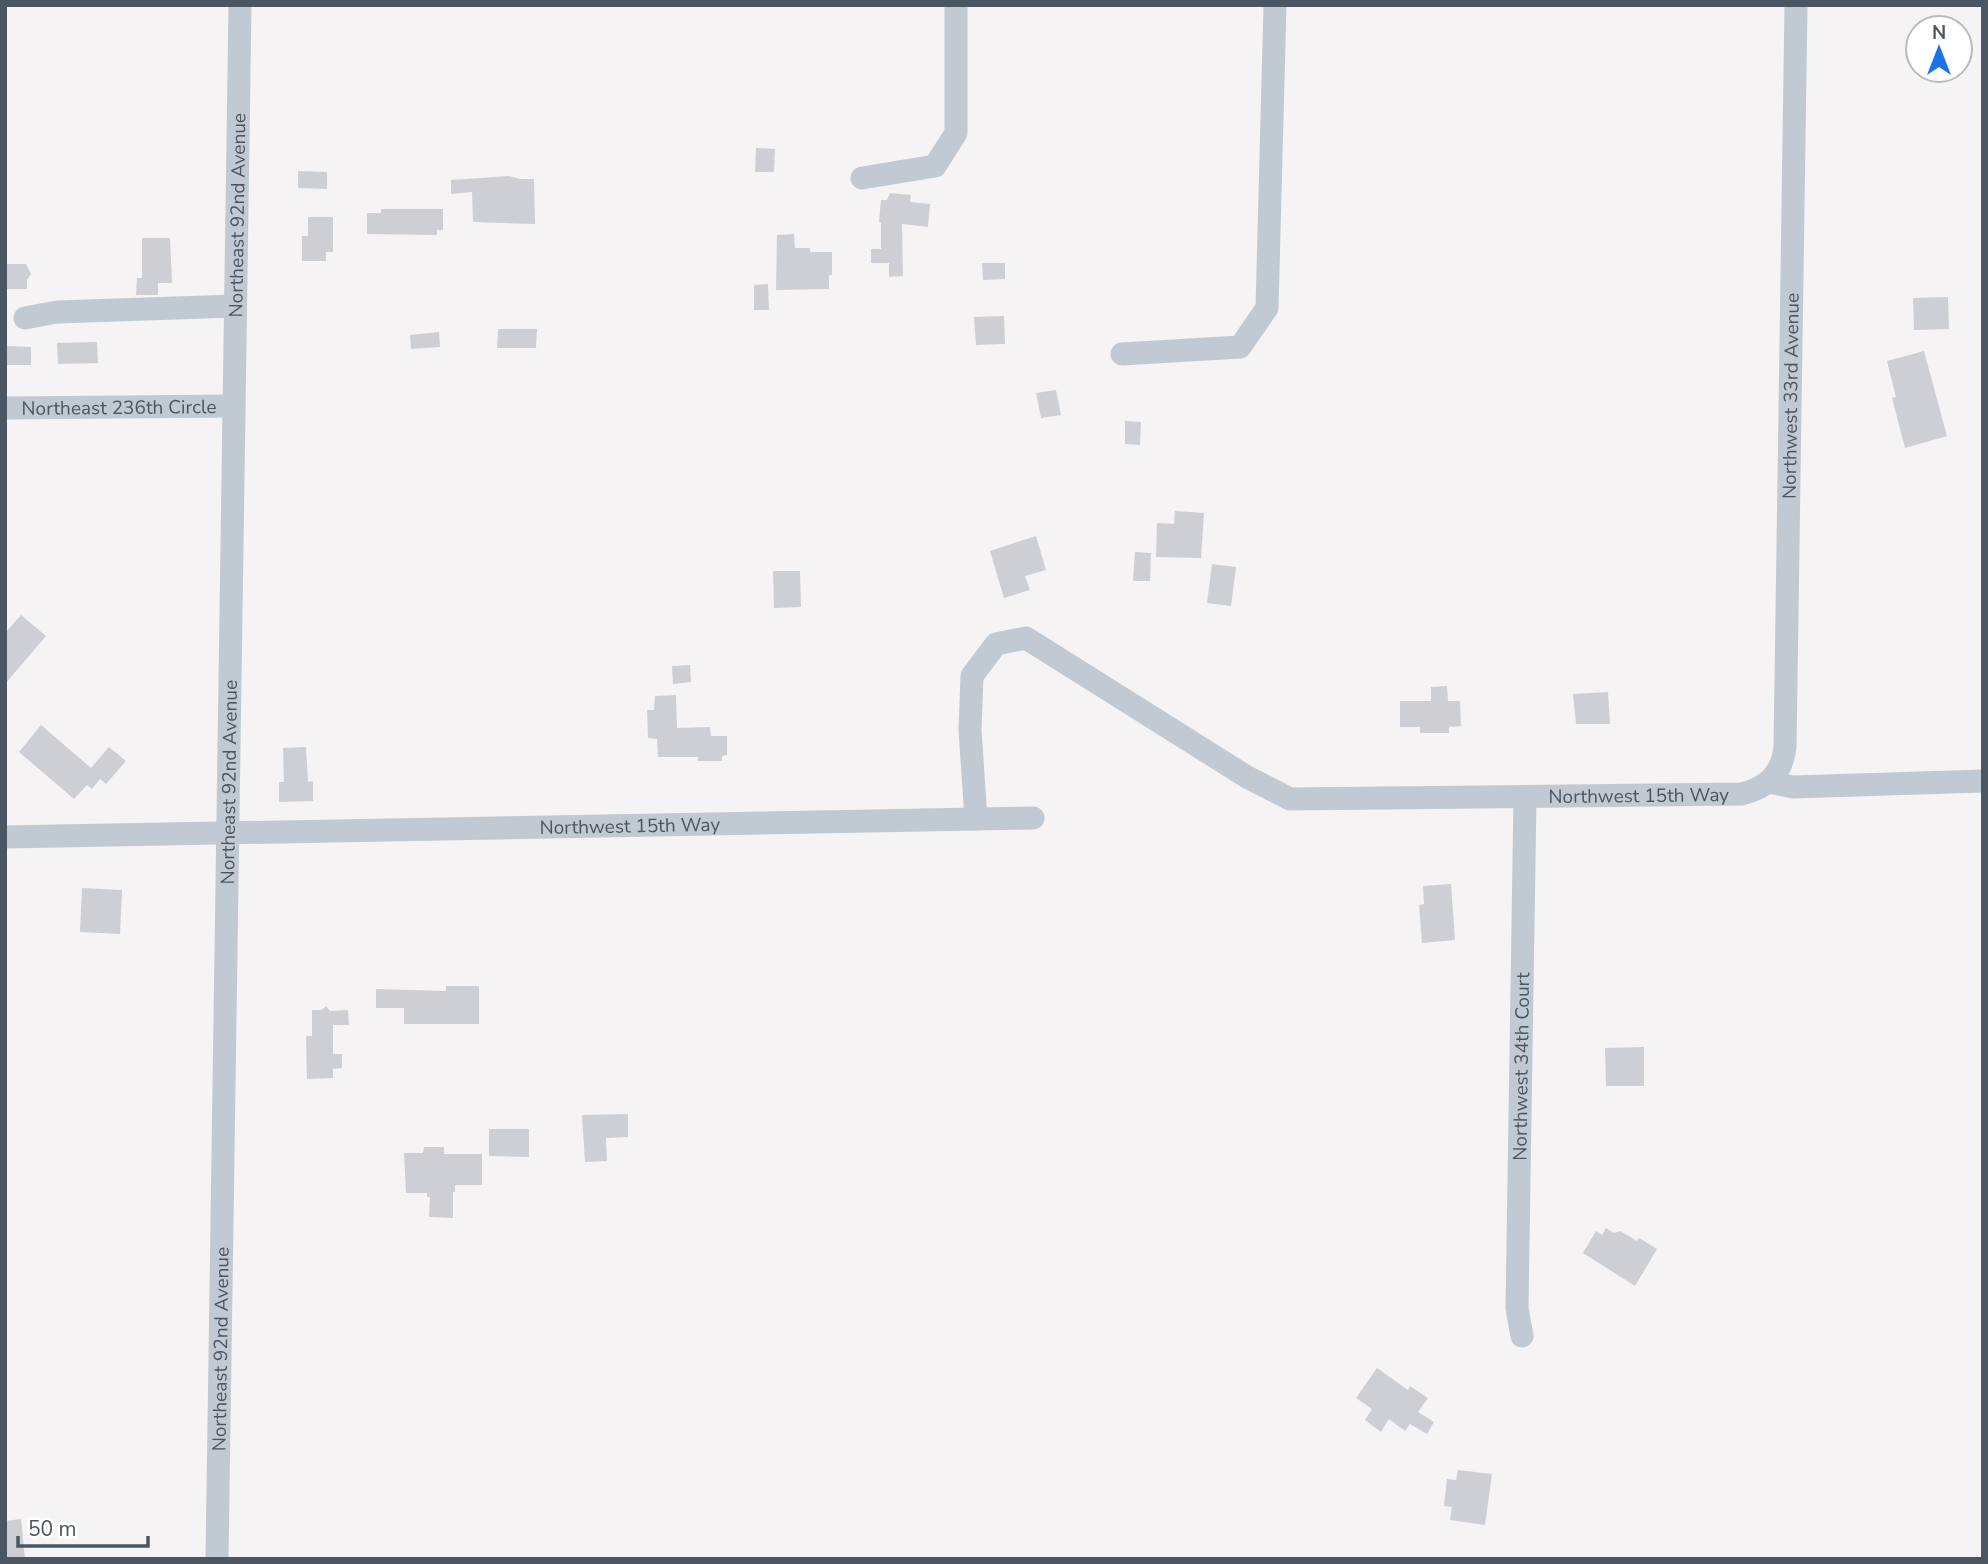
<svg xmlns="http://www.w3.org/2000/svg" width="1988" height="1564" font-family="'Nunito Sans',sans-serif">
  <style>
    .building { fill: #cdcfd5 }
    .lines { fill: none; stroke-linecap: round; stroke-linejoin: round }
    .minor { stroke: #c1cad2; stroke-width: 23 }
    .labels { text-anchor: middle; stroke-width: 6; stroke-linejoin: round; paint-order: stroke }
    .street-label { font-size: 19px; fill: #4a5661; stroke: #fff }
  </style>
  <rect width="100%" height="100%" fill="#f5f3f3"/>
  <path class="building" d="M756,148L775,149L774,172H755Z
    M298,171L327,172V189L298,188Z
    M509,176L520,179H534L535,224L473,222L472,192L451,194V180Z
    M890,193L911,195L910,202L930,204L928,227L902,224L903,276L889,277V263H871V249H881V223L879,222L881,200H887Z
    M381,209H443V230H437V235L367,234V213H381Z
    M308,217H333V252H326V261H302V236H308Z
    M794,234L795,248H810V252H832V275H829V289L776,290L777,235Z
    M142,238H170L172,283H158V295H136L137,278H142Z
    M982,263H1005V279L983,280Z
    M5,264H26L31,274L27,280V289H5Z
    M768,284L769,310H754V285Z
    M1948,297L1949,329L1914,330L1913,298Z
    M1004,316L1005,344L976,345L974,317Z
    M498,329H537L536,348H497Z
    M439,332L440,347L411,349L410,335Z
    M97,342L98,363L58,364L57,343Z
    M5,346L31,347V365H5Z
    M1924,351L1947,436L1905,448L1892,398L1896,397L1887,361Z
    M1056,390L1061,415L1041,418L1036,393Z
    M1125,421L1141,422L1140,445L1125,444Z
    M1175,511L1204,513L1201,558L1156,557L1157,523L1174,524Z
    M1036,536L1046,570L1025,576L1030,590L1004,598L990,551Z
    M1135,552L1151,553L1150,581H1133Z
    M1212,564L1236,567L1231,606L1207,603Z
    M773,571H800L801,607L774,608Z
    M21,615L46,636L5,684V633Z
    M690,665L691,682L673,684L672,666Z
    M1447,686L1448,701H1460L1461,726L1449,727V733H1420V727H1400V701H1431V687Z
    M1608,692L1610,724H1576L1573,694Z
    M676,695L677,728L710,727L711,736H727V755L722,756V761H698V757H658L657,739L648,738L647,710H654L655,696Z
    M41,725L91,768L109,747L126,761L106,784L100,779L92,789L87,785L74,799L19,752Z
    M306,747L308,782L313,781V801L279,802V782H284L283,748Z
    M1451,884L1455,940L1422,943L1419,905L1424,904L1423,886Z
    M82,888L122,890L120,934L80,932Z
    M446,986H479V1024H404V1008H376V989L446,991Z
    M326,1006L330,1011L348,1010L349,1025H333V1054H342V1068L333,1069V1078L307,1079L306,1036H312V1010H322Z
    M1644,1047V1086H1606L1605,1048Z
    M628,1114V1137L606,1138L607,1161L585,1162L582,1115Z
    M489,1129H529V1157L489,1156Z
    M424,1147H444V1154H482V1185H455V1192H453V1218L429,1217L430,1197H427V1193H406L404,1153H423Z
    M1606,1228L1614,1233L1620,1231L1637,1241L1639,1238L1657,1249L1635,1286L1583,1253L1596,1231L1602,1235Z
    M1377,1368L1408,1390L1410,1386L1428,1398L1418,1412L1434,1422L1427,1434L1410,1424L1405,1431L1389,1419L1381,1432L1365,1420L1372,1409L1356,1398Z
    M1458,1470L1492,1474L1485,1525L1450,1520L1452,1507L1444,1506L1447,1479L1456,1480Z
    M21,1519L25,1559H5V1521Z"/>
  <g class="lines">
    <g class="minor">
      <path d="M862,178L935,166L956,133V5"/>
      <path d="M25,318L57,312L235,306"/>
      <path d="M1122,354L1240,347L1267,308L1275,5"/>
      <path id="s1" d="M5,408L234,406"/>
      <path d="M1769,782L1793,787L1983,781"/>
      <path id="s2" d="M976,819L970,730L972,676L996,644L1026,638L1247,777L1290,799L1741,794C1767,788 1782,774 1785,747L1796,5"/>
      <path id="s3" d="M5,837L1033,818"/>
      <path id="s4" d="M1522,1336L1517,1308L1525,797"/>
      <path id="s5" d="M217,1559L240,5"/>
    </g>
  </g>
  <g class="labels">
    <g class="street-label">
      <text dy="7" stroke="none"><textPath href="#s5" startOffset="1344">Northeast 92nd Avenue</textPath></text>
      <text dy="7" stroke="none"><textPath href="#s2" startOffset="1395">Northwest 33rd Avenue</textPath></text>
      <text dy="7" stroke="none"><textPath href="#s1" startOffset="114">Northeast 236th Circle</textPath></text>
      <text dy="7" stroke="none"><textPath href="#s5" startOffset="777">Northeast 92nd Avenue</textPath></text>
      <text dy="7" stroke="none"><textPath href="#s2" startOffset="872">Northwest 15th Way</textPath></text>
      <text dy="7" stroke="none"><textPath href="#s3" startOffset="625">Northwest 15th Way</textPath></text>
      <text dy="7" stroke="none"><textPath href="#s4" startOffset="270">Northwest 34th Court</textPath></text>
      <text dy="7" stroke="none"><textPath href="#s5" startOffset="210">Northeast 92nd Avenue</textPath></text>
    </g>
  </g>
  <rect width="1988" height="1564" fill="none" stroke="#4a5661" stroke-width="14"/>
  <g transform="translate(1939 49)"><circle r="33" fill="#ffffff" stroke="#b7bbc0" stroke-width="2"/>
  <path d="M0-5L12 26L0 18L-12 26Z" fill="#1a73e8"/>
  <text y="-10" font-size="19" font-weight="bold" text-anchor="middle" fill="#4a5661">N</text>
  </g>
  <path d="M18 1536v10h130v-10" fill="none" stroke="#4a5661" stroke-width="3.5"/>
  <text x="28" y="1536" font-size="21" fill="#4a5661" stroke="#ffffff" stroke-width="5" paint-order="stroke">50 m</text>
</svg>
